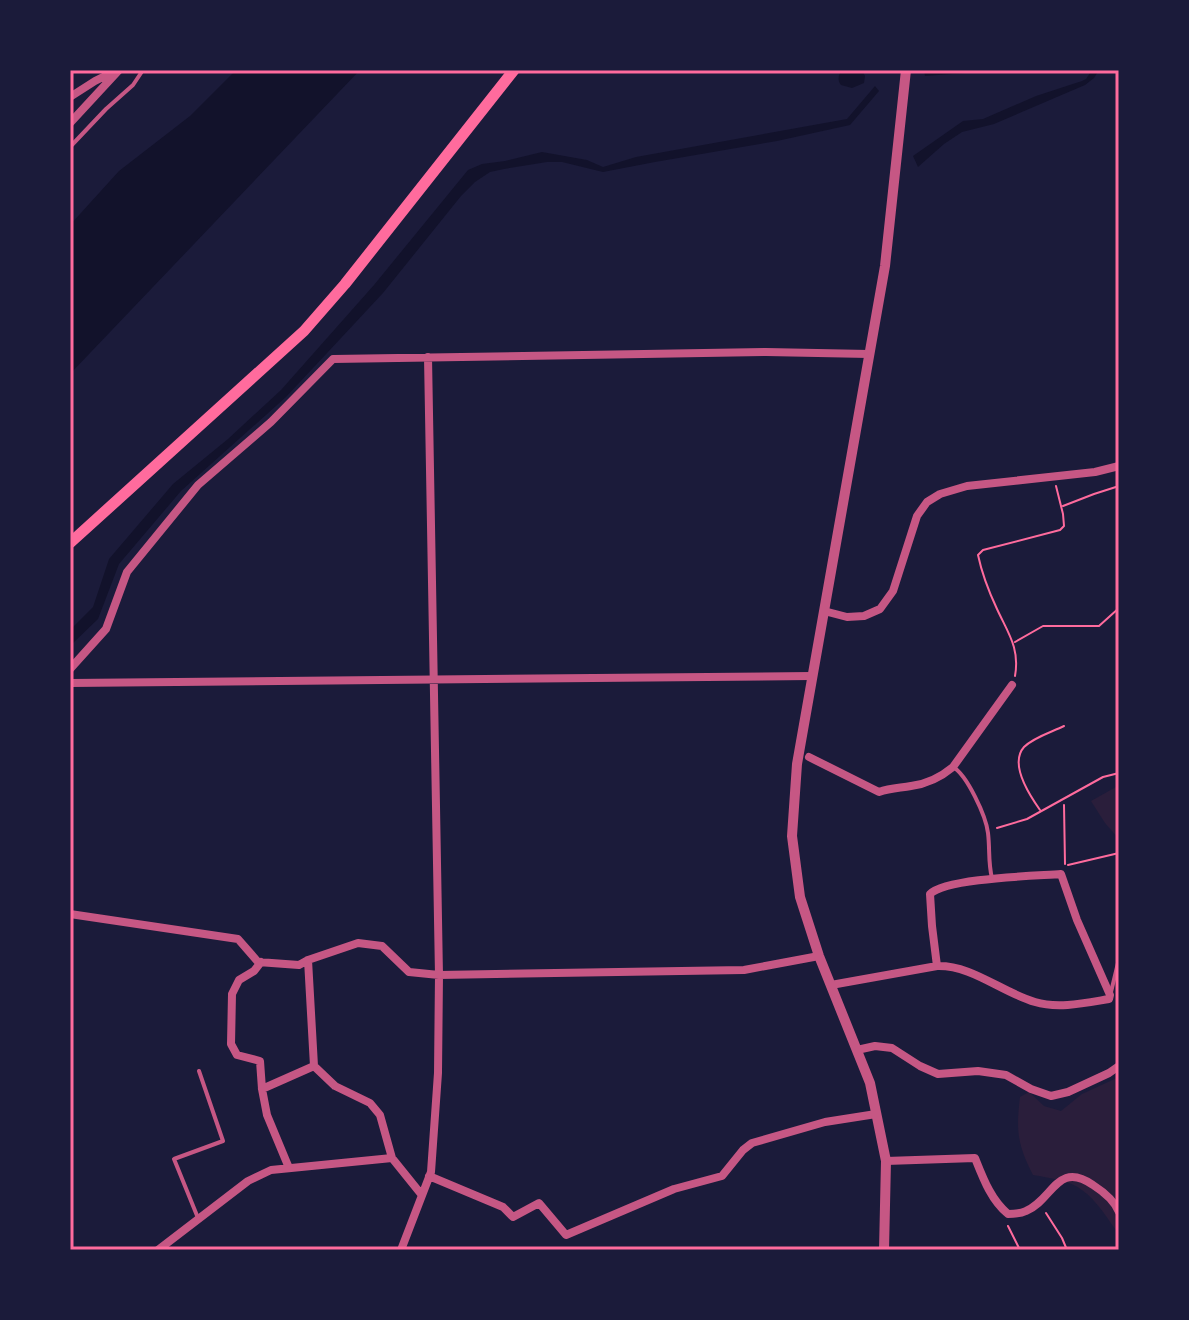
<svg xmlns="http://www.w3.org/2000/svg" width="1189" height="1320" font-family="Spectral,serif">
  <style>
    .green { fill: #2a1e3b }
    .water { fill: #12122b }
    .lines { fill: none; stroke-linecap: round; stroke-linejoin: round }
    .path { stroke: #ff6b9d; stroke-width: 2 }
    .service { stroke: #c65784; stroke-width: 4 }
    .minor { stroke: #c65784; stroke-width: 8 }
    .tertiary { stroke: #c65784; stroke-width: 10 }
    .secondary { stroke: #ff6b9d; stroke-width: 11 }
    .neatline { fill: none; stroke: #ff6b9d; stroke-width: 3 }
  </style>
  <rect width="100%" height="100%" fill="#1b1b3a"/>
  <path class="green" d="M1116,787L1119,788V839L1105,823L1091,801Z
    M1119,1077V1234C1108,1220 1097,1200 1082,1190C1069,1180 1049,1178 1033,1175C1017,1144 1016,1130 1020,1097L1029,1092L1044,1106L1061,1111L1082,1094Z"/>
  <path class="water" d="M236,70H360L70,374V225L119,171L190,116Z
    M844,70H862L865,76L864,83L852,88L841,85C837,80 838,73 844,70Z
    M924,70H1005L925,76Z
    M1092,70H1099L1094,78L1085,85L994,124L962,132L944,144L918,167L913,156L963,121L983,119L1036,96L1082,81L1086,79Z
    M875,86L879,91L850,125L777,141L655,162L603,172L562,162H547L504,169L490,172L475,182L461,196L383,293L286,397L181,491L119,564L98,619L70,646V630L93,607L109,559L173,484L228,439L281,390L374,285L468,170L482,164L505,161L542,152L587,160L603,167L636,157L847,119Z"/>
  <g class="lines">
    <path class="path" d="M1063,506L1094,494L1119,486
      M1015,642L1043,626H1099L1119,608
      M1015,676C1020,648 1008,633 997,609C989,592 982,574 978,555L983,550L1060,530L1064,526L1063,514L1056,486
      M1064,805L1065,864
      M1040,810C1030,796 1009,764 1024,747C1034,737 1052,732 1064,726
      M997,828L1027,819L1103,777L1119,773
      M1068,865L1119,853
      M1046,1213L1062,1238L1067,1250
      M1008,1226L1020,1250"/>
    <path class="service" d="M70,147L106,109L133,85L143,70
      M953,767C967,775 986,816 988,833C990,849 988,863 992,878
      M1111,992L1118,963
      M198,1218L174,1159L223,1141L199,1071"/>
    <path class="minor" d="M70,97L95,81L117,70
      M70,123L119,70
      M824,611L847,617L864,616L880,609L893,591L917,516L927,502L940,494L967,486L1095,472L1119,466
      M70,669L106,629L127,572L198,485L271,422L333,359L766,352L869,354
      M70,683L812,676
      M809,757L879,792C890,788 900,788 911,786C927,784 941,777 953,767L1012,685
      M70,914L238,939L258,962L299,965L308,960L358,943L382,946L409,972L439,975L744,970L819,956
      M308,960L314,1066L335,1086L370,1103L380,1115L392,1158L421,1194
      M261,962L254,971L239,980L232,994L231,1044L237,1055L260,1061L262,1089L267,1115L289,1168
      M831,985L937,966C972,965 1001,992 1035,1002C1058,1009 1085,1003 1109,999L1110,995L1077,920L1061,874C1035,876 946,878 930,894L932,926L937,966
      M857,1050L875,1046L892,1048L920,1066L938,1074L978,1071L1006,1075L1031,1089L1051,1096L1068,1092L1109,1073L1119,1066
      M262,1089L314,1066
      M886,1161L975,1158C983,1178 991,1200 1008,1214C1014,1214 1020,1214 1026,1211C1053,1200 1057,1160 1093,1185C1104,1192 1114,1200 1119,1212
      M429,1176L503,1207L513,1217L539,1203L566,1235L674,1189L722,1176L743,1150L752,1143L825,1122L876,1114
      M158,1250L248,1181L271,1170L392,1158
      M401,1250L431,1172L438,1073L439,975L428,357"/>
    <path class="tertiary" d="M884,1250L886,1161L870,1083L819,956L800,897L792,836L797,764L885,266L906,70"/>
    <path class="secondary" d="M70,543L304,331L345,284L514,70"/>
  </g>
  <rect width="1189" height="1320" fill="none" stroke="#1b1b3a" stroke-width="144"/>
  <rect x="72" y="72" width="1045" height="1176" class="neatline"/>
</svg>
